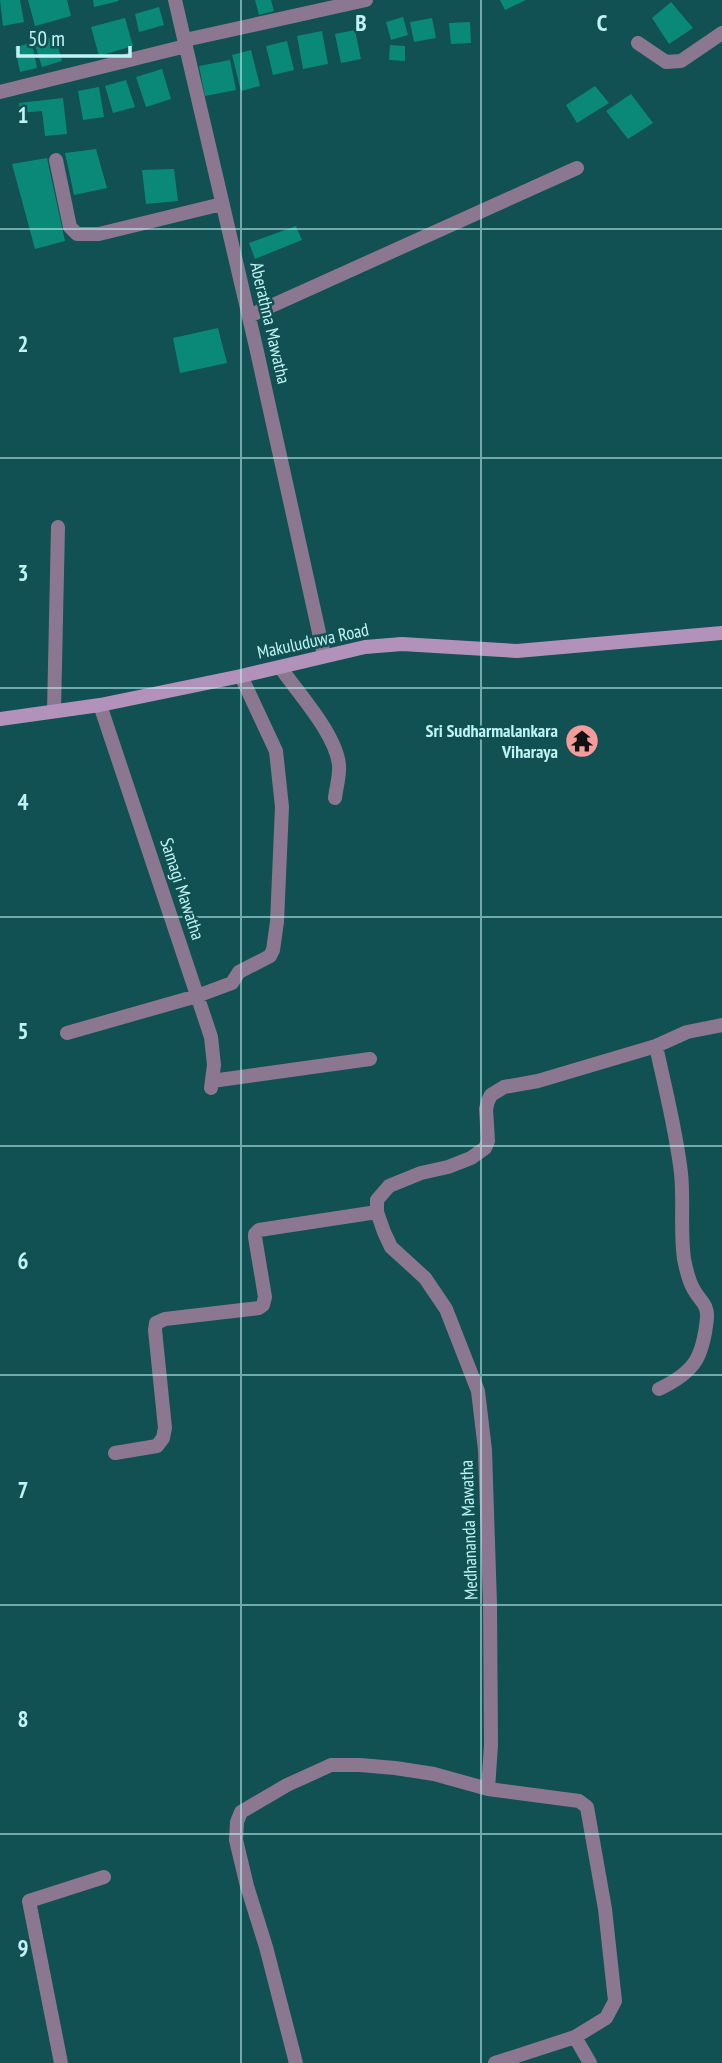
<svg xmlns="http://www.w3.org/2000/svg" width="722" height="2063" font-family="'PT Sans Narrow',sans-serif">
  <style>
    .building { fill: #0b8978 }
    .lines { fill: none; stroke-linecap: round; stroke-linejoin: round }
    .street { stroke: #8c7791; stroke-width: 14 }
    .secondary { stroke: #b292ba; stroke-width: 14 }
    .grid { fill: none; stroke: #c1f3f5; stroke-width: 2; stroke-opacity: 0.55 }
    .labels { text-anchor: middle; stroke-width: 5; stroke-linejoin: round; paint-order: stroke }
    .street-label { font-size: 18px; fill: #c1f3f5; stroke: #115053 }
    .poi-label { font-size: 18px; font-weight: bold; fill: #c1f3f5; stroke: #115053; text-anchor: end }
    .grid-label { font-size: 23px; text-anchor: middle; font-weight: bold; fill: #c1f3f5; stroke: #115053; stroke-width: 5; stroke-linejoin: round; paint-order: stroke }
  </style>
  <rect width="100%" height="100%" fill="#115053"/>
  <path class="building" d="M0,0H20L24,22L3,26Z
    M28,0H67L71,16L35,26Z
    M93,0H118L119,1L94,7Z
    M255,0H271L274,11L259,15Z
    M500,0H526L505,10Z
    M671,2L693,28L669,44L652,18Z
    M159,7L164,25L139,32L135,14Z
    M403,17L408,35L391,40L386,22Z
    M125,18L133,46L99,56L91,27Z
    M432,18L436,38L414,42L410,22Z
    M470,22L471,43L451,44L449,23Z
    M355,30L361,59L341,63L335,34Z
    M322,31L328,64L303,69L297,36Z
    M55,36L62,61L42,67L34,42Z
    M287,41L294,70L273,75L266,46Z
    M32,43L37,68L20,72L15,47Z
    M390,45L405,46V61L389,60Z
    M251,50L260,86L241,91L232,55Z
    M230,60L236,90L205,96L199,66Z
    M162,69L171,99L146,107L136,77Z
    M126,80L135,107L113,113L105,86Z
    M595,86L609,103L577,123L566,105Z
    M99,87L104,117L83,120L78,91Z
    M631,94L653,123L628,139L606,111Z
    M63,98L67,134L45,136L42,111L20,113L19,103Z
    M96,149L107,188L74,195L65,153Z
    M47,158L65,241L35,249L12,164Z
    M174,169L178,201L146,204L142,170Z
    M296,226L302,240L255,259L249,243Z
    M218,328L227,363L180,373L173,338Z"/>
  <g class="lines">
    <path class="street" d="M175,0L256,347L324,655
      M185,40L366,0
      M638,43L666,62L681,61L722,33
      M0,92L186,46
      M56,160L70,227L77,234H99L222,204
      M249,316L577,168
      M280,667C298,693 336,734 339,765C340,776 336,788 335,798
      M100,705L211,1037L214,1065L211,1088
      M54,711L58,527
      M67,1033L197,996L232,983L239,972L270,956L273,950L277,922L282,807L276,751L241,676
      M656,1046C665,1088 676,1130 681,1173C684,1202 680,1231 684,1259C686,1269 689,1282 694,1290C700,1301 708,1304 707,1318C703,1357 695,1372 659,1389
      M212,1081L370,1059
      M115,1453L157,1446L163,1438L165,1428L155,1330L156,1323L165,1319L259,1308L263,1305L265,1297L255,1237V1234L259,1230L377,1212
      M488,1789L579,1801L587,1807L605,1909L615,2001L606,2018L575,2037L590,2063
      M61,2063L29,1901L104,1877
      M296,2063L266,1947L247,1886L236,1840L237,1822L241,1812L287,1785L331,1765H360L395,1768L434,1774L488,1789L491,1745L490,1604L485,1450L478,1391L446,1309L425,1278L391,1247L384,1232L377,1212V1200L389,1186L421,1173L448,1167L471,1158L485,1148L488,1141L486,1109L488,1101L491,1095L504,1087L538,1081L656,1046L687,1032L722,1025
      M495,2063L575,2037"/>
    <path class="secondary" d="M0,719L100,705L241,676L365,647L402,644L517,651L722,633"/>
  </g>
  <path class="grid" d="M241,0V2063M481,0V2063M0,229H722M0,458H722M0,688H722M0,917H722M0,1146H722M0,1375H722M0,1605H722M0,1834H722"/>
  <defs>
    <g id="temple-disc" transform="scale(1.75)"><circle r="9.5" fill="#f59b9b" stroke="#115053"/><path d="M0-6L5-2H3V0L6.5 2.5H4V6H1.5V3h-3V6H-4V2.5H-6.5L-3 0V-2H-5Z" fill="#111"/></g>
  </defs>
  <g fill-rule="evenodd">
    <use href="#temple-disc" x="582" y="741"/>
  </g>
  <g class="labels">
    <g class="street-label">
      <text transform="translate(270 323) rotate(77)" y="6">Aberathna Mawatha</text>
      <text transform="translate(313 641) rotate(-12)" y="6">Makuluduwa Road</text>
      <text transform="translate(182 889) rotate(72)" y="6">Samagi Mawatha</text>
      <text transform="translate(469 1530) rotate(-92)" y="6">Medhananda Mawatha</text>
    </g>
    <g class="poi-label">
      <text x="558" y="737">Sri Sudharmalankara<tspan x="558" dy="21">Viharaya</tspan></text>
    </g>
  </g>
  <g class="grid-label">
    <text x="361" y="31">B</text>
    <text x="602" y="31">C</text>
    <text x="23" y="123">1</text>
    <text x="23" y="352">2</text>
    <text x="23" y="581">3</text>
    <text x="23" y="810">4</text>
    <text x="23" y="1039">5</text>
    <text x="23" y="1269">6</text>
    <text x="23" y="1498">7</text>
    <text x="23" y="1727">8</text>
    <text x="23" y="1956">9</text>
  </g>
  <path d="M18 46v10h112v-10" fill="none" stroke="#c1f3f5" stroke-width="3.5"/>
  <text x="28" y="46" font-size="21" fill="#c1f3f5" stroke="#115053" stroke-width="5" paint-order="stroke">50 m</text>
</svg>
